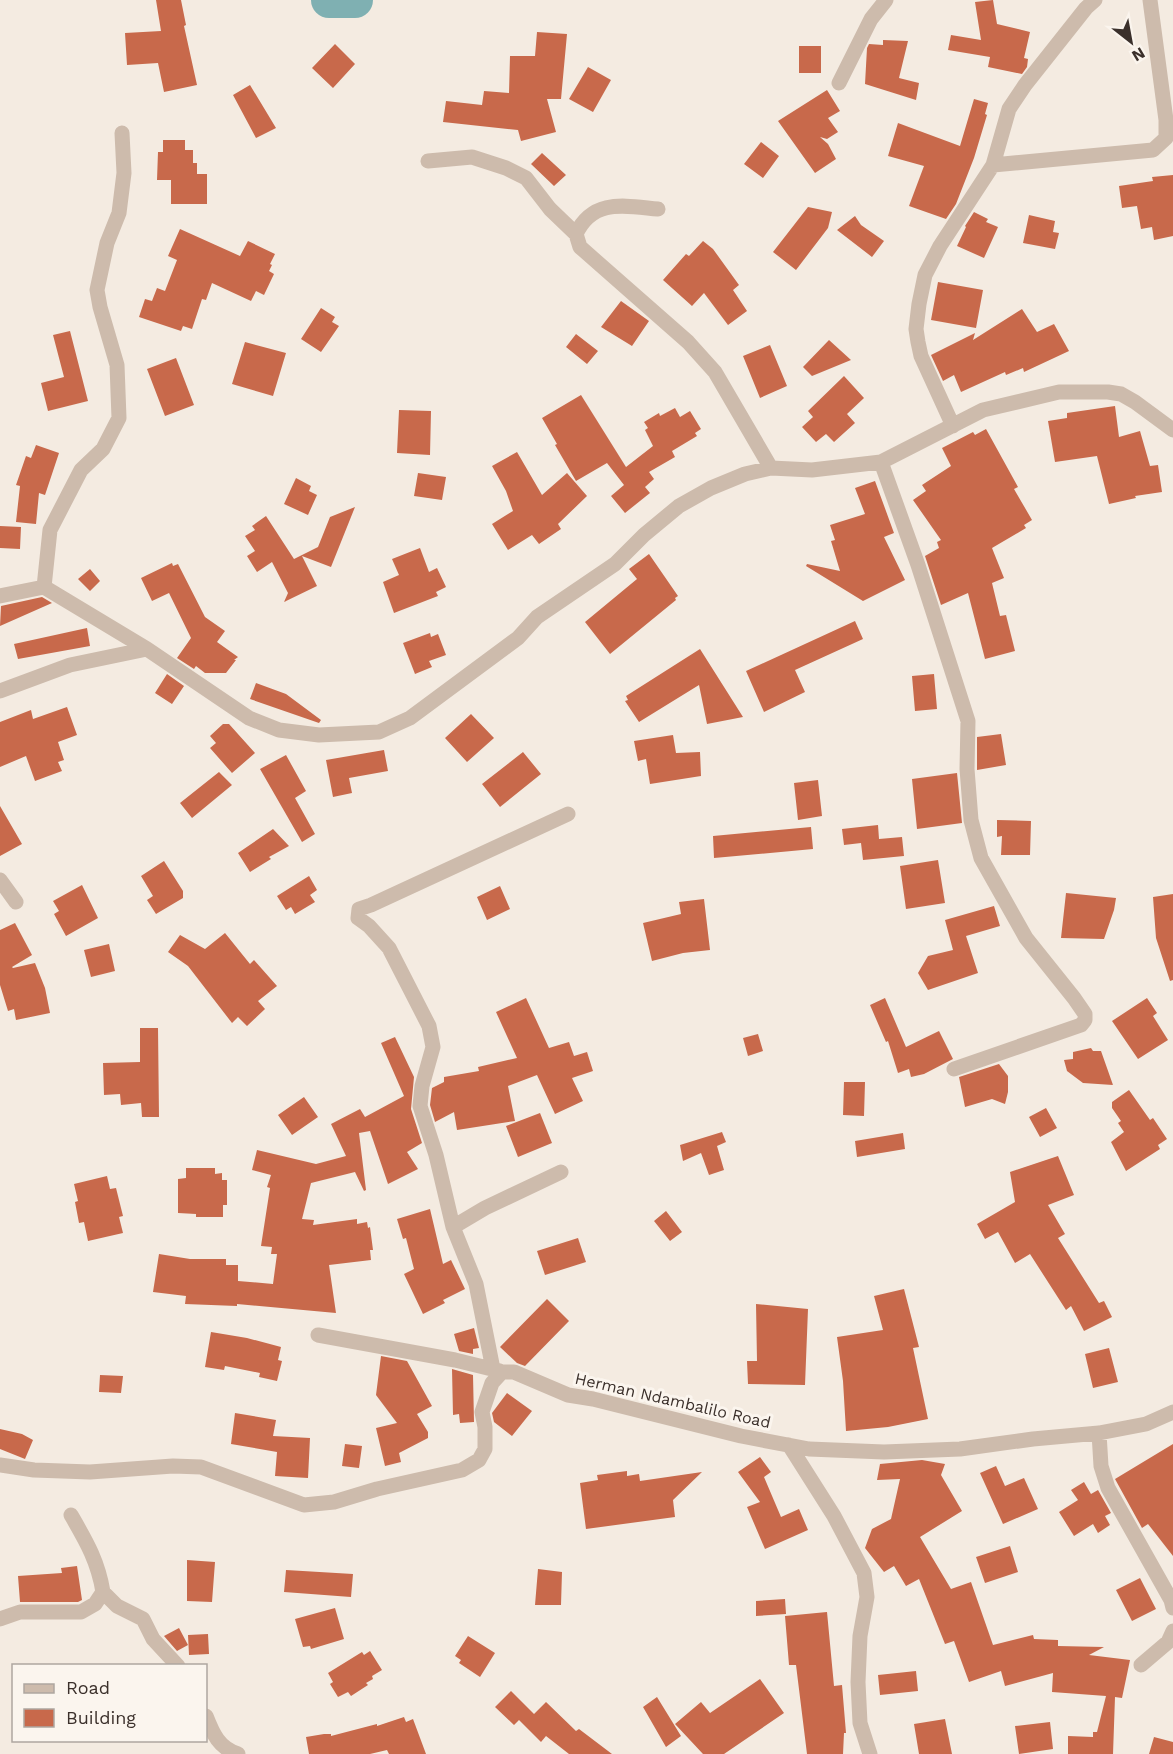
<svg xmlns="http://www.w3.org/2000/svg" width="1173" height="1754" font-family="'Work Sans',sans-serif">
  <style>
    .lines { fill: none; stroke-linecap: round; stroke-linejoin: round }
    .river { stroke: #7fb0b2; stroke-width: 36 }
    .building { fill: #c8694b }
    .minor { stroke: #cdbbac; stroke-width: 15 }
    .labels { text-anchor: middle; stroke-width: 6; stroke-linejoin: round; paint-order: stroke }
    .street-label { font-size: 16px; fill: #3b302b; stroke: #fbf5ee }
  </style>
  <rect width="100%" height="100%" fill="#f4ebe1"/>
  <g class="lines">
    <path class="river" d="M329,0H355"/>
  </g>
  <path class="building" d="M156,0H181L186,25L184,26L197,85L164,92L158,63L127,65L125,33L161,31Z
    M993,0L997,24L1030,32L1024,58L1028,59L1027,67L1022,74L988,67L990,57L948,50L951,35L981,40L975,2Z
    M537,32L567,34L561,99H547L556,132L521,141L518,130L443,122L446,101L482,105L484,91L509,93L510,56H535Z
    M883,40L908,41L899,78L919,83L916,100L865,84L867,48L869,44L883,45Z
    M335,44L355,64L333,88L312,68Z
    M799,46H821V73H799Z
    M588,67L611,80L593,112L569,99Z
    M250,85L276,128L256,138L233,95Z
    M827,90L840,111L828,118L838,132L827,139L820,137L828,144L836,159L815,173L778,121Z
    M974,99L988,103L985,114L987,115L974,158L956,204L946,219L909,206L924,166L888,156L898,123L960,146Z
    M163,140H185V150H193V163H197V174H207V204H171V180H157L158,152H163Z
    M761,142L779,156L763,178L744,164Z
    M542,153L566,175L554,186L531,164Z
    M1173,175V236L1154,240L1152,227L1141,229L1137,206L1122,208L1119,186L1153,181L1152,177Z
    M808,207L832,212L828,228L796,270L773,252Z
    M974,212L988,219L986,222L998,227L984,258L957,246L966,227L965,226Z
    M1029,215L1055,221L1053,232L1059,233L1055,249L1023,243Z
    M855,216L861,225L884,241L872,257L837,230Z
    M180,229L240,256L248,241L275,254L270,264L272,265L269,271L274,274L264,295L256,291L251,301L212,283L206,300L202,299L192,329L183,326L181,331L139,317L145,299L152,301L157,288L165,291L177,260L168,256Z
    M703,241L713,249L739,285L733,290L747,311L728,325L704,293L692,306L663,280L686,254L689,256Z
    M938,282L983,290L976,328L931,320Z
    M621,301L649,321L632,346L601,327Z
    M321,308L335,317L332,322L339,326L321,352L301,339Z
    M1022,309L1037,332L1054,324L1069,351L1024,372L1023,368L1006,375L1005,372L961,392L954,375L943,381L931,355L975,333L973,340Z
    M70,331L88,401L48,411L41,383L64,377L53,335Z
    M576,334L598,351L587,364L566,347Z
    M829,340L851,360L812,376L803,367Z
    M245,342L286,353L273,396L232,384Z
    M770,345L787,386L760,398L743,356Z
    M176,358L194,405L165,416L147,369Z
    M844,376L864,398L847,414L855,423L834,442L826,434L816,442L802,427L813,417L808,411Z
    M581,395L626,467L653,446L645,430L648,428L644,422L659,413L660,416L675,408L680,417L690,411L701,429L695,433L697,436L672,451L675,457L649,472L654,479L645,487L650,493L625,513L611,496L624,485L607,463L576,481L555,445L557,444L542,418Z
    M1115,406L1119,437L1140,431L1150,466L1158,465L1162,492L1135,496L1136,498L1109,504L1097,456L1055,462L1048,421L1067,418V413Z
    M399,410L431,411L430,455L397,453Z
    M986,429L1018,487L1014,489L1032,520L1024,525L1026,528L992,548L1004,578L992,583L1000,616L1006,615L1015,651L985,659L968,593L941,605L925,556L939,548L937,542L941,540L913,500L926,491L922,485L951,466L942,448L973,432L975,435Z
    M36,445L59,453L45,495L39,493L36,524L16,522L20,486L16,485L26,456L31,458Z
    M517,452L542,495L567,473L587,496L558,524L561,529L539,544L532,535L508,550L492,524L513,511L506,491L492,466Z
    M418,473L446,477L442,500L414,496Z
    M296,478L311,486L309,491L317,495L308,515L284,504Z
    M875,481L894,533L884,537L905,580L863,601L806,566L807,564L840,571L831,541L835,540L830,525L865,514L855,488Z
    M355,507L331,567L302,556L317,586L284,602L288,593L272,562L257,572L247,556L255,551L245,536L255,530L252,526L266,516L294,559L318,547L330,517Z
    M0,526L21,527L20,549L0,548Z
    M420,548L429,572L437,568L446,587L436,592L438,596L394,613L383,582L399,575L392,559Z
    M649,554L678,596L675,598L676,600L610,654L585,622L637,579L629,569Z
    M172,563L173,566L178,564L205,617L225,631L217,642L238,657L234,660H236L226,673H205L196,666L194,669L177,658L191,638L169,593L152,601L141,578Z
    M90,569L100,581L90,591L78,579Z
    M42,597L52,603L0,626L1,606Z
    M855,621L863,639L795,670L805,692L764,712L746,671Z
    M87,628L90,646L18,659L14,644Z
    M430,633L431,637L438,634L446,655L429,661L432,667L415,674L403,643Z
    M700,649L743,717L707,724L699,685L639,722L625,701L628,700L626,696Z
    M167,674L184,686L172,704L155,693Z
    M934,674L937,709L915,711L912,676Z
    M256,683L286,694L321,720L319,723L250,699Z
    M67,707L77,735L58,742L64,760L58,762L62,771L35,781L26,756L0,767V722L31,710L33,719Z
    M471,714L494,738L467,762L445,738Z
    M223,724H229L255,753L232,773L210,748L216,743L210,736Z
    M1001,734L1006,765L977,770V737Z
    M673,735L676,753L700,752L701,776L650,784L646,759L638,761L634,741Z
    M384,750L388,771L349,778L352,793L333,797L326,760Z
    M523,752L541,774L500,807L482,784Z
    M286,755L306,791L295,798L315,834L302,842L260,769Z
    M219,772L232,785L192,818L180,803Z
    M957,773L962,823L917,829L912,779Z
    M818,780L822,816L798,820L794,783Z
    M0,806L22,844L0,856Z
    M997,820L1031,821L1030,855H1001L1002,836L997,837Z
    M878,825L879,839L902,837L904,856L863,860L861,843L844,845L842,829Z
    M811,827L813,849L714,858L713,836Z
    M273,829L289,846L269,857L271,859L250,872L238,853Z
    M938,860L945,903L906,909L900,866Z
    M164,861L183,891V898L156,914L147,900L153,896L141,876Z
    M309,876L317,890L310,895L315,902L295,914L291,907L286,910L277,896Z
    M82,885L98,918L66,936L54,914L59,911L53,901Z
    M500,886L510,909L487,920L477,897Z
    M1066,893L1116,898L1114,910L1104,939L1061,938Z
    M1173,894V980L1170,981L1156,938L1153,897Z
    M704,899L710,950L683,953L652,961L643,923L681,914L679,902Z
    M994,906L1000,926L966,936L978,973L928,990L918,973L928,956L953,950L945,920Z
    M15,923L32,955L12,967L13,968L35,963L45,988L50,1013L16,1020L14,1009L8,1011L0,985V930Z
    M225,933L250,964L254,960L277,986L258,1001L265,1009L247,1026L238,1017L232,1023L188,966L168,952L180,935L205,949Z
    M109,944L115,971L91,977L84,950Z
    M526,998L549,1048L569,1042L574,1056L587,1052L593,1071L572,1078L583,1101L555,1114L537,1075L508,1086L515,1121L457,1130L454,1112L435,1122L430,1105L432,1088L444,1082V1077L479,1071L478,1067L517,1058L496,1012Z
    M885,998L906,1047L939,1031L953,1059L924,1074L911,1077L909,1069L898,1073L888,1041L886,1042L870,1005Z
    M1147,998L1157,1013L1153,1016L1168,1040L1138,1059L1112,1021Z
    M140,1028H158L159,1117H142L141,1103L121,1105L120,1094L104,1095L103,1063L140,1062Z
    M758,1034L763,1051L748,1056L743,1038Z
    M395,1037L414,1077L411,1109L422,1143L407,1152L418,1169L388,1184L370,1131L359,1133L366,1190L364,1191L355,1172L311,1183L302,1219L314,1220L313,1225L357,1219V1224L367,1222L368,1228L370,1227L373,1250H370L371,1260L329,1265L336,1313L237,1304V1306L185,1304L186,1296L153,1292L159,1254L190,1259H226V1265H238V1281L273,1284L277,1254H271L272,1247L261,1246L270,1188L267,1187L271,1175L252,1170L257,1150L316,1164L346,1156L331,1124L360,1109L365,1117L404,1096L381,1043Z
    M1091,1048L1093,1051H1101L1113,1085L1083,1083L1067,1071L1064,1060L1073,1059V1052Z
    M999,1064L1008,1076V1092L1005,1104L992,1099L965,1107L959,1077Z
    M844,1082H865L864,1116L843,1115Z
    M1129,1090L1150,1120L1153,1118L1167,1139L1158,1145L1160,1149L1126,1171L1111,1142L1124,1132L1118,1123L1121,1121L1112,1108V1102Z
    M304,1097L318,1117L292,1135L278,1115Z
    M1046,1108L1057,1128L1040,1137L1029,1117Z
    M540,1113L552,1143L518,1157L506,1126Z
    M722,1132L726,1142L717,1146L724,1170L709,1175L701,1153L683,1161L680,1145Z
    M903,1133L905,1149L857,1157L855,1141Z
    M1058,1156L1074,1195L1048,1205L1065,1234L1058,1238L1099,1303L1104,1301L1112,1317L1084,1331L1071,1306L1066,1310L1030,1254L1015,1263L998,1232L985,1239L977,1224L1015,1202L1010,1172Z
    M186,1168H215V1174L222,1173V1180H227V1205H223V1217H196V1214L178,1213V1179L186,1178Z
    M107,1176L110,1189L116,1188L123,1216L119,1217L123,1233L88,1241L84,1222L79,1223L75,1202L78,1201L74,1184Z
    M430,1209L443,1264L451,1260L465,1289L443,1300L445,1303L423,1314L404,1274L414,1269L406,1238L403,1239L397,1219Z
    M666,1211L682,1232L670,1241L654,1221Z
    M578,1238L586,1262L545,1275L537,1251Z
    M904,1289L919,1347L913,1348L928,1419L888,1427L846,1431L843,1381L837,1337L883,1330L874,1296Z
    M547,1299L569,1321L525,1366L517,1363L500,1347Z
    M756,1304L808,1309L805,1385L748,1384L747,1361H757Z
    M474,1328L479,1348L473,1349V1354L459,1351L454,1334Z
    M211,1332L247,1338L281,1347L278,1360L282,1361L277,1381L259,1377L260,1373L225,1366L224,1370L205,1367Z
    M1109,1348L1118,1382L1093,1388L1085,1354Z
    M381,1356L407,1361L432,1406L417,1414L428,1432V1438L399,1453L401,1462L385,1466L376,1428L397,1423L376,1395Z
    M452,1369L473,1375L474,1422L460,1423L459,1414L453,1415Z
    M100,1375L123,1376L121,1393L99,1392Z
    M507,1393L532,1411L512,1436L494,1422L492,1413Z
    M235,1413L276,1420L273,1436L310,1438L308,1478L275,1476L277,1452L231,1444Z
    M0,1429L22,1434L33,1440L25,1459L0,1449Z
    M345,1444L362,1446L359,1468L342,1466Z
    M1173,1444V1556L1148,1524L1142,1528L1115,1479Z
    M760,1457L771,1472L764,1477L781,1517L799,1509L808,1530L765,1549L747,1507L760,1502L738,1472Z
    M922,1460L945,1464L941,1475L962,1511L920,1537L951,1589L971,1582L993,1645L1033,1635L1034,1639L1058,1640V1646L1104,1647L1089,1655L1130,1660L1122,1698L1115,1697L1113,1754H1068V1736L1093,1737V1732H1097L1106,1696L1052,1692L1053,1673L1005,1686L1001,1671L969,1682L954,1641L945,1644L919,1579L906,1586L894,1566L884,1572L865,1548L872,1529L891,1519L900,1479L877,1480L880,1464Z
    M996,1466L1005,1486L1024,1478L1038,1509L1003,1524L980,1473Z
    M627,1471V1476L639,1474L640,1481L702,1472L673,1500L675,1517L586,1529L580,1483L598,1480L597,1475Z
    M1084,1482L1091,1494L1098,1490L1111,1513L1105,1516L1110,1525L1098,1533L1093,1524L1074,1536L1059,1512L1078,1500L1071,1490Z
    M1010,1546L1018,1572L985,1583L976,1557Z
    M187,1560L215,1562L212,1602L187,1601Z
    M77,1566L82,1600L78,1602H20L18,1576L62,1573L61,1568Z
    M538,1569L562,1572L561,1605H535Z
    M286,1570L353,1574L351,1597L284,1592Z
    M1140,1578L1156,1609L1132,1621L1116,1590Z
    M785,1599L786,1614L756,1616V1601Z
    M335,1608L344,1639L311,1649L310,1646L303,1647L295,1619Z
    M827,1612L834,1686L842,1685L846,1733H844L843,1754H807L796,1665H789L785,1616Z
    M179,1628L188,1645L177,1651L164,1636Z
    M208,1634L209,1654L189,1655L188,1635Z
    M468,1636L495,1653L480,1677L459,1663L461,1660L455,1656Z
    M370,1651L382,1670L372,1676L373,1679L366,1683L368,1685L351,1696L348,1692L338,1697L330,1684L333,1682L328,1673L362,1652L364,1655Z
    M916,1671L918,1691L880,1695L878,1675Z
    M760,1679L784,1713L724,1754H703L675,1724L701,1702L710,1713Z
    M511,1691L534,1714L546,1702L576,1731L579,1729L612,1754H569L546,1736L541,1742L519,1720L514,1725L495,1707Z
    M657,1697L681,1736L666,1747L643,1707Z
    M404,1717L406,1722L413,1719L426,1754H389L387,1750L370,1754H309L306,1737L324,1734H331V1736L377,1724V1726Z
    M945,1719L952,1754H919L914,1724Z
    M1050,1722L1053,1749L1019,1754L1015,1726Z
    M1154,1737L1173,1742V1754H1149Z"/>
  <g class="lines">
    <path class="minor" d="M839,83L871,19L886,0
      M122,133L124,173L119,213L107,243L97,290L100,307L117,365L119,418L103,449L81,470L50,530L44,587L147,649L249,718L279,730L319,735L379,732L410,718L518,638L537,617L615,564L644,535L679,506L711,488L745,474L771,468L812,470L881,462L983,410L1059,392H1108L1121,394L1135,402L1173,430
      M428,161L472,157L506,168L526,178L550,209L576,234
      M993,165L1153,150L1166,138V120L1150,0
      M658,209C625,206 593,198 576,234L580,247L688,342L715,372L771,468
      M953,426L921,356L918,342L916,329L919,304L925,275L940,246L993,165L1009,109L1025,85L1086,8L1095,0
      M881,462L918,565L968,721L967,769L971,820L981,858L1026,938L1074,998L1085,1014V1020L1081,1025L954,1069
      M0,596L44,587
      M0,691L70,665L147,649
      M0,880L16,902
      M453,1227L485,1208L561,1172
      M318,1335L455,1360L500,1371
      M493,1369L476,1284L453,1227L436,1155L420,1106L422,1086L433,1047L429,1026L389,948L369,926L358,918L359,909L371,905L568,814
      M1099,1433L1101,1466L1108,1488L1171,1600L1173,1608
      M789,1445L834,1516L864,1573L867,1597L860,1636L858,1682L860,1723L870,1754
      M0,1465L34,1470L90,1472L173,1466L201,1467L304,1505L334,1502L377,1489L462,1470L479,1460L485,1449V1427L482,1412L492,1383L502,1372H514L568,1395L593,1399L741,1436L809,1449L884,1452L960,1449L1033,1439L1099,1433L1146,1424L1173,1412
      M71,1515C86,1541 98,1561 103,1592
      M103,1592L117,1606L143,1619L153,1639L178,1666
      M0,1619L20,1612H81L95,1604L103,1592
      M1141,1665L1168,1642L1173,1631
      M206,1716C213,1734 219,1748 238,1754"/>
  </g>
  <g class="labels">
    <g class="street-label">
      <text transform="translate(673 1400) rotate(13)" y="6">Herman Ndambalilo Road</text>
    </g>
  </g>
  <rect x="12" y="1664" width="195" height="78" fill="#fbf5ee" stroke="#aea6a0" stroke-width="1.5"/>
  <rect x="24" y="1684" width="30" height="9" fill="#cdbbac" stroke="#aea6a0" stroke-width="1.5"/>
  <text x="66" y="1694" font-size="18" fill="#3b302b">Road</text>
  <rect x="24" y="1709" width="30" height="18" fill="#c8694b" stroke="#aea6a0" stroke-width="1.5"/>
  <text x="66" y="1724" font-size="18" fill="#3b302b">Building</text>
  <g transform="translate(1131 42) rotate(149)" stroke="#fbf5ee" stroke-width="4.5" paint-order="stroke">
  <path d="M0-4.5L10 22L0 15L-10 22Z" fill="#3b302b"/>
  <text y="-9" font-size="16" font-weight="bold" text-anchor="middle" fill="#3b302b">N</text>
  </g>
</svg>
